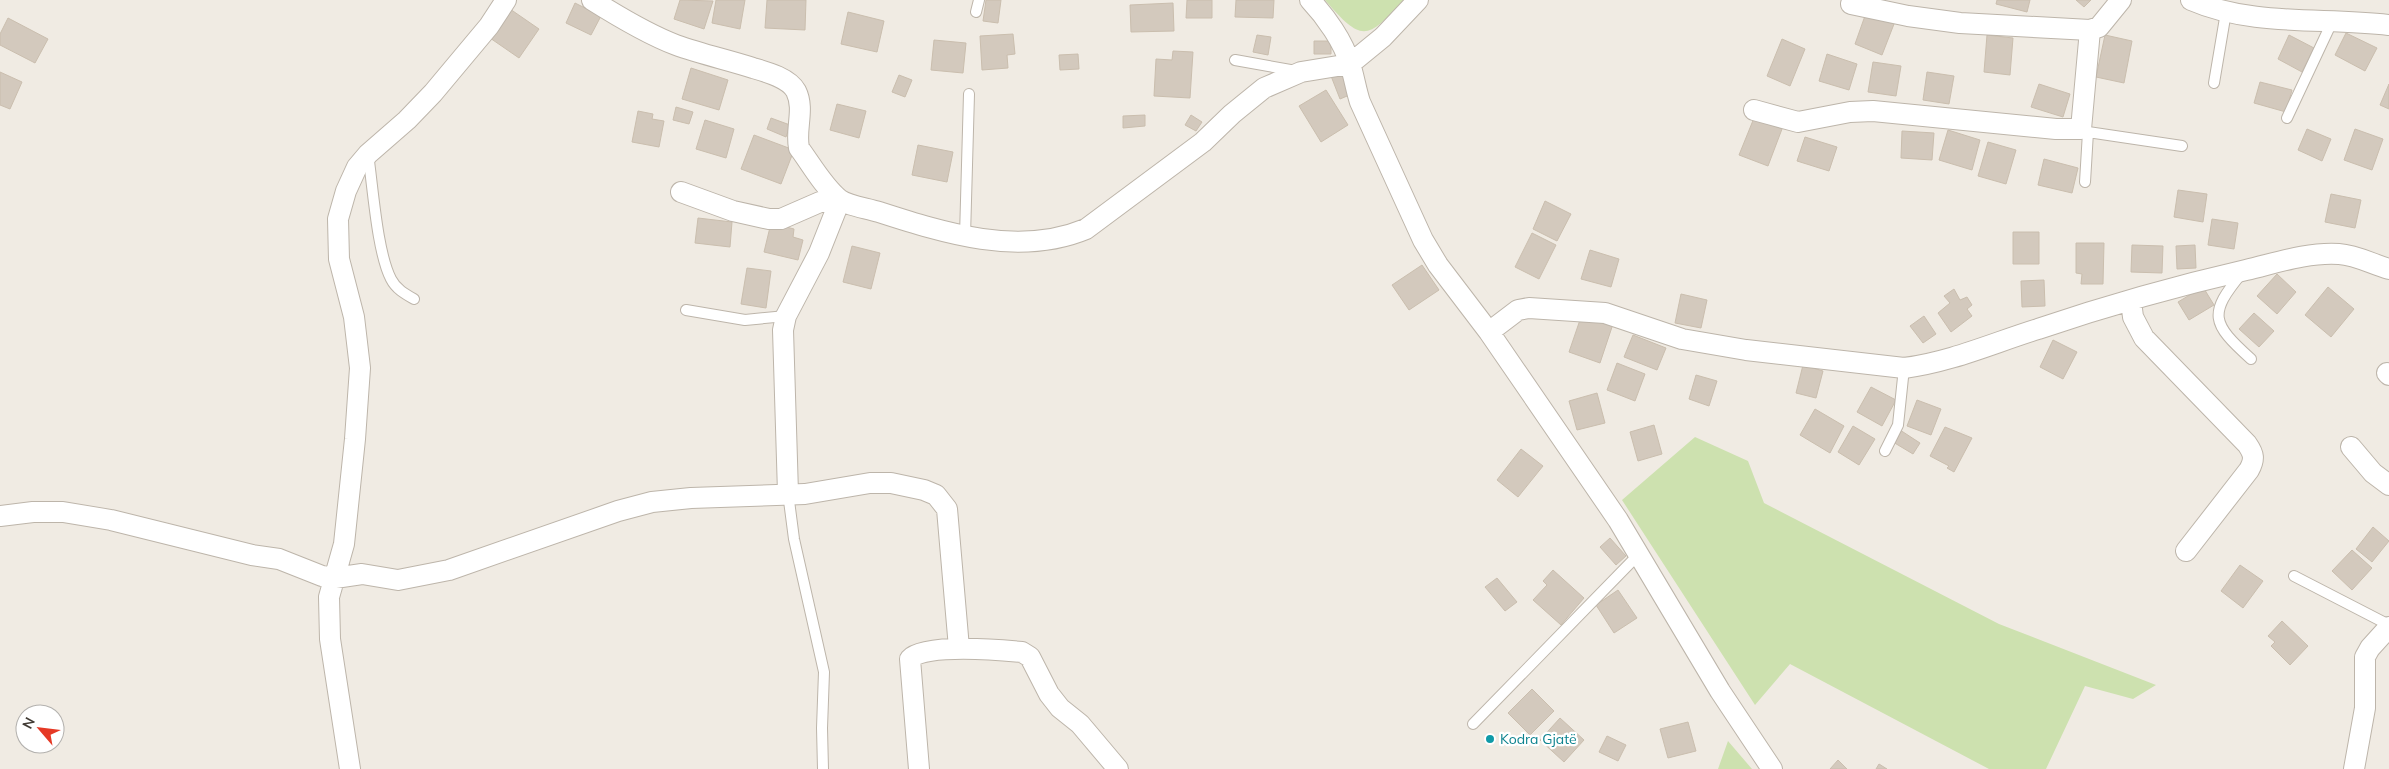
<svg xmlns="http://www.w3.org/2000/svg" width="2389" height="769" font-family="Mulish,sans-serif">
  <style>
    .green { fill: #cde1af }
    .building { fill: #d3c9bd; stroke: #cabeae }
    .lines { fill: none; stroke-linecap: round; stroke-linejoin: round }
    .lane-casing { stroke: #bdb5aa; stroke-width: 12 }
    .street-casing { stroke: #bdb5aa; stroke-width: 22 }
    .lane { stroke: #fff; stroke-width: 10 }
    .street { stroke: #fff; stroke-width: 20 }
    .culture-dot { fill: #0f9aa8; stroke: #fff; stroke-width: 2 }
    .labels { text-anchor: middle; stroke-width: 4.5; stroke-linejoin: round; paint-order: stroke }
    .culture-label { font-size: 14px; fill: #0d838f; stroke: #fff; text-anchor: start }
  </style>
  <rect width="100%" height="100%" fill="#f0ebe3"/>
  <path class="green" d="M1325,0H1404C1367,40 1362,43 1325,0Z
    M1695,437L1748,461L1764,503L1999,624L2156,685L2133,699L2085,686L2046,769H1989L1790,664L1755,705L1622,500Z
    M1728,741L1752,769H1718Z"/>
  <path class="building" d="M680,0L713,1L704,29L674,19Z
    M716,0H745L740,29L712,23Z
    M767,0H806L805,30L765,28Z
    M986,0H1001L998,23L983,21Z
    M1187,0H1212V18H1186Z
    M1236,0H1274L1273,18L1235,17Z
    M1997,0H2030L2027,12L1996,4Z
    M2076,0H2091L2084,7Z
    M575,3L601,16L591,35L566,23Z
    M1173,3L1174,31L1131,32L1130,5Z
    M510,9L539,29L519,58L490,38Z
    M848,12L884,21L877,52L841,44Z
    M1866,13L1894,24L1882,55L1855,44Z
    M8,18L48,39L35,63L0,45V34Z
    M2346,33L2377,48L2365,71L2335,55Z
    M1013,34L1015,54L1007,55L1008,68L982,70L980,36Z
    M1257,35L1271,37L1268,55L1253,52Z
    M1987,35L2013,38L2010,75L1984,72Z
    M2105,35L2132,41L2124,83L2096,77Z
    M2289,35L2314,48L2302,72L2278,59Z
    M1782,39L1805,49L1790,86L1767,76Z
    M934,40L966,43L963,73L931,70Z
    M1314,41H1331V54H1314Z
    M1173,51L1193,52L1190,98L1154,96L1156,59L1172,60Z
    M1078,54L1079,69L1060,70L1059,55Z
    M1827,54L1857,64L1849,90L1819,81Z
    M1873,62L1901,66L1896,96L1868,92Z
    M691,68L728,80L719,110L682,99Z
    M0,72L22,82L10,109L0,105Z
    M1344,72L1352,94L1340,99L1331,76Z
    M1927,72L1954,76L1949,104L1923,100Z
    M899,75L912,80L905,97L892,92Z
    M2260,82L2292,90L2286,112L2254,103Z
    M2039,84L2070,94L2063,117L2031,107Z
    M2389,84V109L2380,105Z
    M1326,90L1348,125L1321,142L1299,106Z
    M837,104L866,111L859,138L830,130Z
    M676,107L693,112L689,124L673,120Z
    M638,111L653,114L652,119L664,121L659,147L632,142Z
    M1145,115V126L1123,128V116Z
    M1191,115L1202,122L1196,131L1185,125Z
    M771,118L790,125L786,137L767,129Z
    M1754,118L1782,129L1768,166L1739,155Z
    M705,120L734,129L726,158L696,149Z
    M2307,129L2331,139L2322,161L2298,150Z
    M2355,129L2383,139L2372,170L2344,160Z
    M1948,130L1980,140L1972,170L1939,160Z
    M1902,131L1934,133L1932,160L1901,158Z
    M754,135L794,150L781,184L741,169Z
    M1805,137L1837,147L1829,171L1797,161Z
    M1988,142L2016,150L2006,184L1978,176Z
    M918,145L953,152L947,182L912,175Z
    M2044,159L2078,168L2072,193L2038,185Z
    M2178,190L2207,194L2203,222L2174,217Z
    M2331,194L2361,200L2355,228L2325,222Z
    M1545,201L1571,214L1557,241L1533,229Z
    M698,218L732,222L730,247L695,243Z
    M2212,219L2238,223L2234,249L2208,245Z
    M771,223L794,229L793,237L803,240L798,260L764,252Z
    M2013,232H2039V264H2013Z
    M1532,233L1556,245L1539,279L1515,267Z
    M2076,243H2104L2103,284H2081L2082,274L2076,273Z
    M2132,245L2163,246L2162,273L2131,272Z
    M2195,245L2196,268L2177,269L2176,246Z
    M852,246L880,253L871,289L843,282Z
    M1590,250L1619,259L1611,287L1581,279Z
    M1422,265L1439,290L1409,310L1392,285Z
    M747,268L771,271L766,308L741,304Z
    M2277,274L2296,292L2277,314L2257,296Z
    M2044,280L2045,306L2022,307L2021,281Z
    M2203,287L2214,305L2189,320L2178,302Z
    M2328,287L2354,309L2331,337L2305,315Z
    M1954,289L1960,300L1967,297L1972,305L1967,309L1972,316L1951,332L1938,313L1950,303L1944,296Z
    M1681,294L1707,300L1701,328L1675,323Z
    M2254,313L2274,331L2259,347L2239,329Z
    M1582,314L1613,324L1600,363L1569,352Z
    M1924,316L1936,334L1923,343L1910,326Z
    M1633,335L1666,348L1657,370L1624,357Z
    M2053,340L2077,352L2063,379L2040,367Z
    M1617,363L1645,374L1635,401L1607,390Z
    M1803,365L1823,371L1816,398L1796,393Z
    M1696,375L1717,381L1709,406L1689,399Z
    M1871,387L1896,400L1882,426L1857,412Z
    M1597,393L1605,423L1577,430L1569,401Z
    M1917,400L1941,409L1931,435L1907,426Z
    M1815,409L1844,426L1830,453L1800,435Z
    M1654,425L1662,454L1638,461L1630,432Z
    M1853,426L1875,439L1859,465L1838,452Z
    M1945,427L1972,438L1954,472L1947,468L1949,466L1930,456Z
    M1900,430L1920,443L1913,454L1893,442Z
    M1521,449L1543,466L1518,497L1497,480Z
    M2373,527L2389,541L2372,562L2356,549Z
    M1610,538L1626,556L1616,565L1600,547Z
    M2352,550L2372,568L2352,590L2332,571Z
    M2240,565L2263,581L2243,608L2221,591Z
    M1553,570L1584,598L1561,625L1533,600L1547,585L1543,581Z
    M1497,578L1517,602L1505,611L1485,587Z
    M1618,590L1637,618L1614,633L1596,605Z
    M2282,621L2308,646L2290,665L2271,646L2275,642L2268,636Z
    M1532,689L1554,711L1530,735L1508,713Z
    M1560,718L1584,740L1564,762L1540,740Z
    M1688,722L1696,751L1668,758L1660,729Z
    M1607,736L1626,745L1618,761L1599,752Z
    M1838,760L1847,769H1830Z
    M1879,764L1887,769H1876Z"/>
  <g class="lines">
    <g class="lane-casing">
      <path id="lane" d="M976,12L979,0
        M1235,60L1296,71
        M2214,83L2226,12
        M2287,118L2332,22
        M2082,130L2088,132L2085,182
        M2088,132L2182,146
        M368,154C373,187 377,252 391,279C396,289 405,294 414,299
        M965,236L969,94
        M2242,273C2208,314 2211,323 2251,359
        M686,310L745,320L786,316
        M1885,451L1898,425L1904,368
        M788,493L794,539L824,672L822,728L823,769
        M2294,576L2389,625
        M1473,724L1638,555"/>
    </g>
    <g class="street-casing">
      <path id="street" d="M592,0C619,17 647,34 676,45C701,54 728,60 753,68C767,72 789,78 796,91C805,109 795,129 799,148C811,164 823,186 839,199C848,206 867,208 879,212C944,233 1019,257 1086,229L1203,142L1232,114L1264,88L1301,72L1350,64L1383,37L1418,0
        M1310,0C1326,17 1343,41 1350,64C1354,76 1356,90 1360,102L1423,240L1438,265L1489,332L1618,520L1720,691L1772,769
        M2191,0C2253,27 2323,17 2389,25
        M1851,4L1908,16L1960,23L2090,30
        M1754,110L1798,122L1850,112L1873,111L2056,129H2081L2090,30L2099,27L2121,0
        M681,192L733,211L769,219H781L820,202L840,200L819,253L786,316L783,330L788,493
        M2131,301L2133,317L2144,338L2247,444C2254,454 2255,459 2249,470L2186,551
        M1489,332L1518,310L1529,308L1605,313L1682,339L1746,350L1904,368C1951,362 1993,343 2038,329C2106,306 2176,286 2246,270C2276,263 2307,252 2339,254C2356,255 2372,264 2389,269
        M2387,373L2389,375
        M2351,447L2373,473L2389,485
        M0,516L33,512H63L111,520L252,555L279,559L322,576L335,578L362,574L398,580L449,570L618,511L652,502L691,498L805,494L870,483H891L924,490L936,495L947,509L959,648
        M350,769L330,639L329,597L344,544L355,439L360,368L354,317L339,259L338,219L346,191L357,167L368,154L407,120L433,93L489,26L506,0
        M919,769L910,659C924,643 1001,650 1022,652L1030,657L1049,694L1060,708L1080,724L1118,769
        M2354,769L2365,708V657L2370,648L2389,627"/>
    </g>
    <use href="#lane" class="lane"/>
    <use href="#street" class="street"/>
  </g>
  <circle class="culture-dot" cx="1490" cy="739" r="5"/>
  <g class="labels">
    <g class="culture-label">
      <text x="1500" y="744">Kodra Gjatë</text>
    </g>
  </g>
  <g transform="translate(40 729) rotate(298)"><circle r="24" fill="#ffffff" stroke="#b3b1ae"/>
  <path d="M0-4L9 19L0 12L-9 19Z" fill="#e53925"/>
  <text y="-8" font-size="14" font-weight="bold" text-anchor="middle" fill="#413b34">N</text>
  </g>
</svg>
